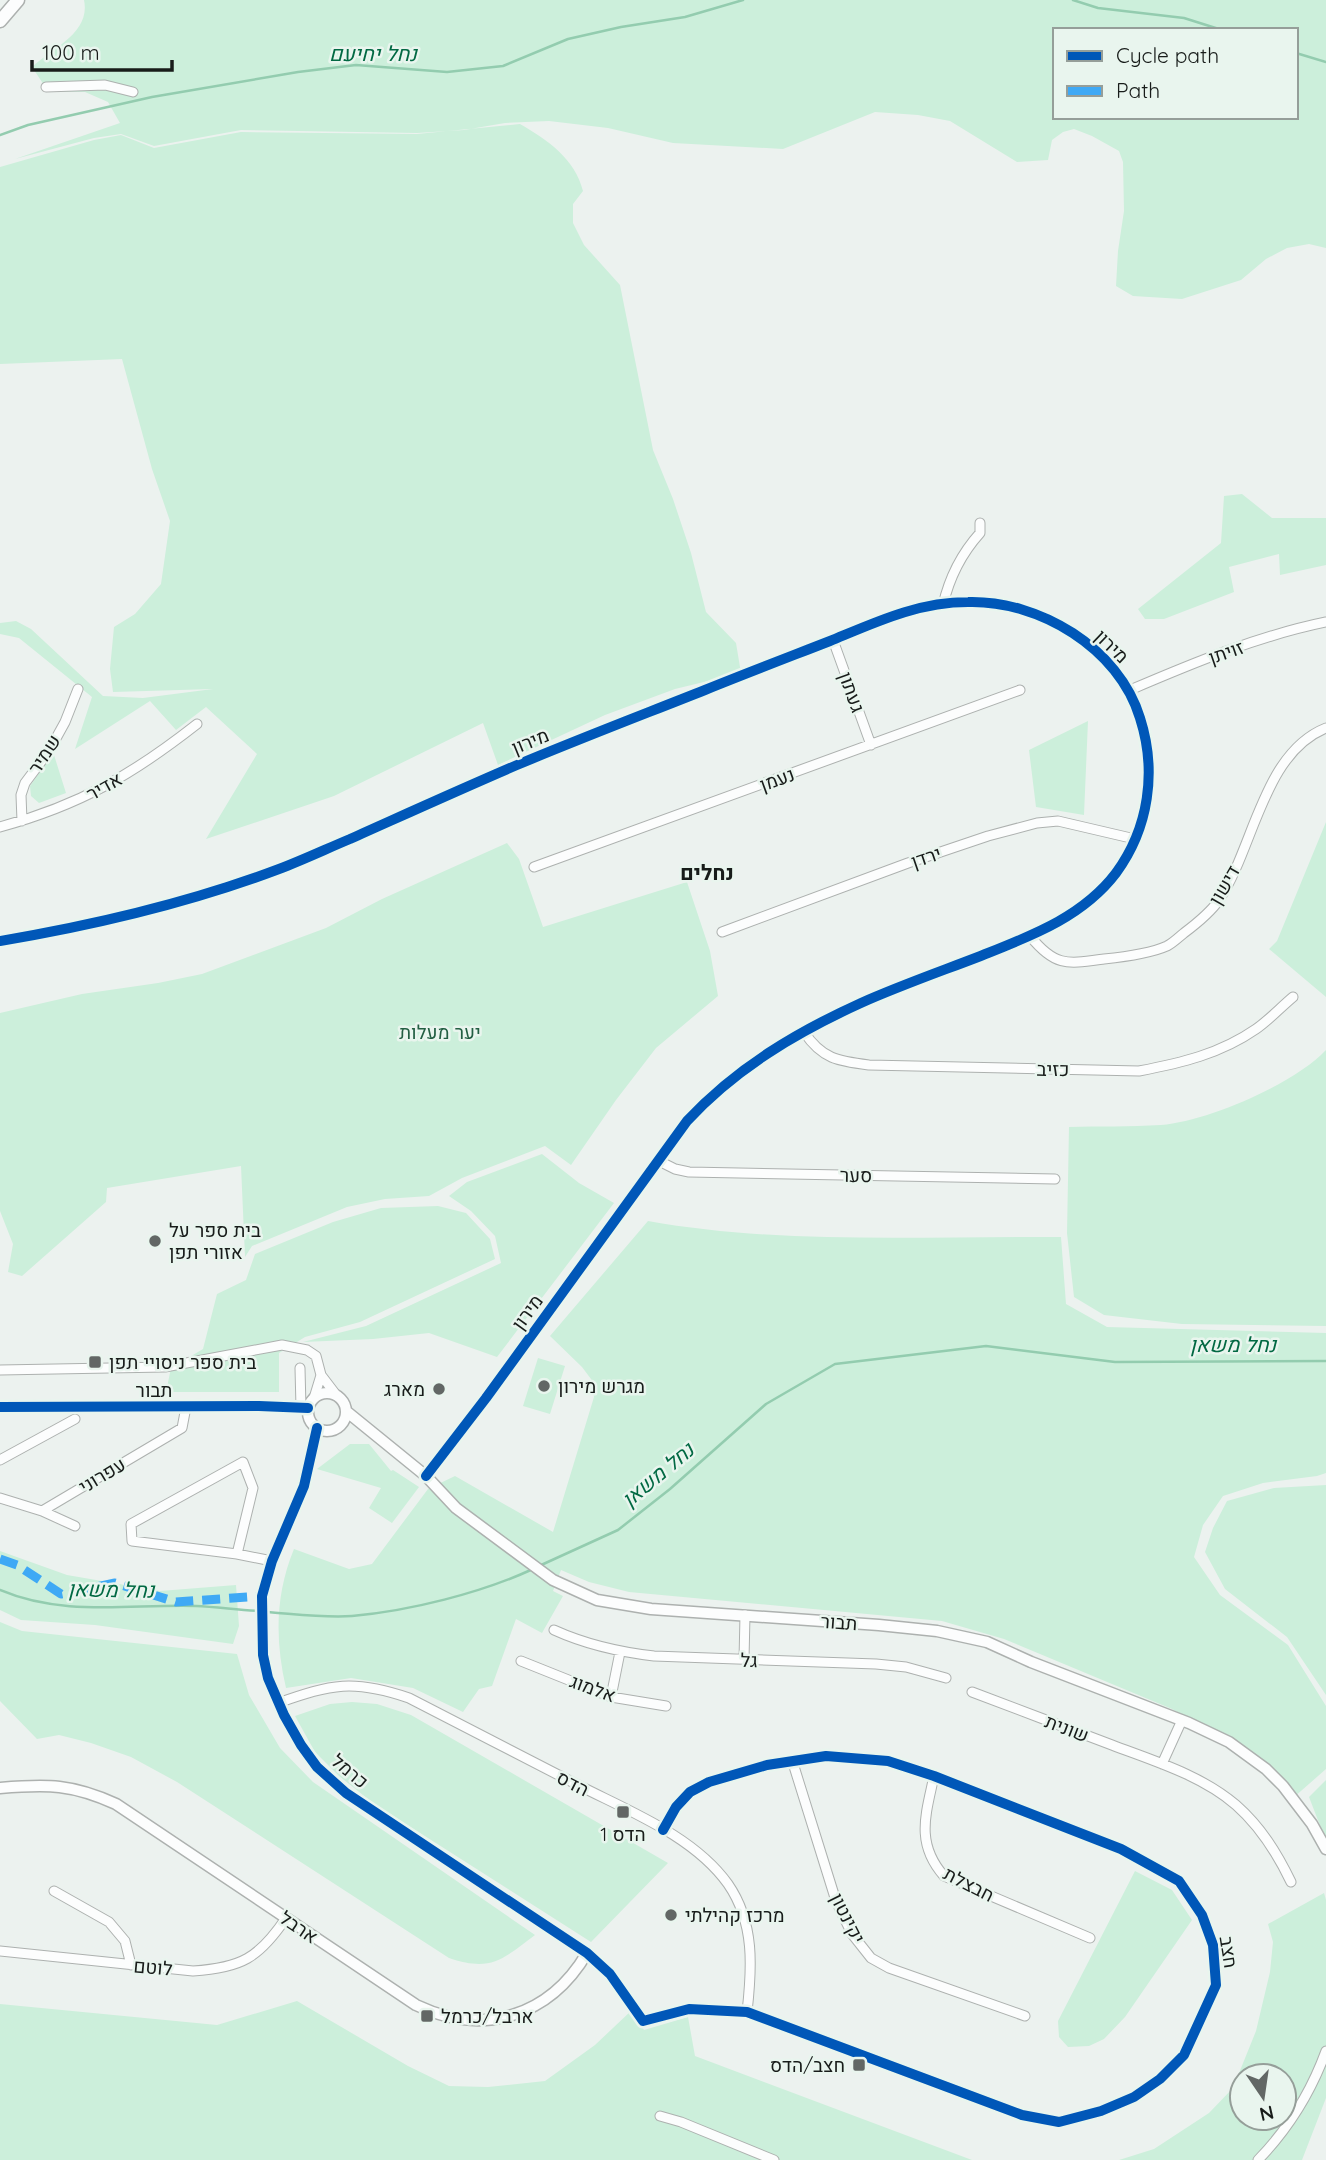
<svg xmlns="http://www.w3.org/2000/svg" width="1326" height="2160" font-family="Quicksand,Heebo,sans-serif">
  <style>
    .green { fill: #ccefdb; fill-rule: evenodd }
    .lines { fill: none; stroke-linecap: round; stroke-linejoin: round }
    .stream { stroke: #93ccaf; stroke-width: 2.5 }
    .minor-casing { stroke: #adb1af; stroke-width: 11 }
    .tertiary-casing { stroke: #adb1af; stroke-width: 13 }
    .secondary-casing { stroke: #adb1af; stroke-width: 15 }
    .minor { stroke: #fcfdfd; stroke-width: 9 }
    .tertiary { stroke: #fcfdfd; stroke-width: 10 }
    .secondary { stroke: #fcfdfd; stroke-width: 12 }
    .quiet { stroke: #3fa9f5; stroke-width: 9; stroke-dasharray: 18 9; stroke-linecap: butt }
    .cycleway-casing { stroke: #e9f5ee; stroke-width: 15 }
    .cycleway { stroke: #0057b8; stroke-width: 10 }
    .poi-dot { fill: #626765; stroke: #e9f5ee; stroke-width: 2.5 }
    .labels { text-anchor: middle; stroke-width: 5; stroke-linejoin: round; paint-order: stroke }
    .street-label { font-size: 19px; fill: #181c1a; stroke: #e9f5ee }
    .park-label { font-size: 19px; fill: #235f43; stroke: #e9f5ee }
    .poi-label { font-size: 19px; fill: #181c1a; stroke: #e9f5ee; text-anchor: start }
    .water-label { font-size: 21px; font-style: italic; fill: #026943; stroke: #e9f5ee }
    .neighbourhood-label { font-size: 21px; font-weight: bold; fill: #181c1a; stroke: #e9f5ee }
  </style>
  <rect width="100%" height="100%" fill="#ecf2ef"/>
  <path class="green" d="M84,0H1326V248L1309,244L1287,248L1266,259L1241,280L1182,299L1133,296L1116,286L1118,251L1124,211L1123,162L1119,151L1092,136L1074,129L1063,132L1052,140L1048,160L1017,162L950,121L918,115L875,112L783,149L673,143L608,128L549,121L505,123L464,130L417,133L241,130L154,146L121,134L94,138L15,159L120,123L108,102L85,92L48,91L32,67C52,48 91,33 84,0ZM1055,30H1296V117H1055Z
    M520,124C548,140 575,159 583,191L573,204V223L584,245L620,285L653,450L673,499L691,553L706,612L736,643L741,673L675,689L605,715L498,765L483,723L334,796L206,839L257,754L206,707L176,730L150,701L75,749L92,697L19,638L0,634V623L16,621L31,629L103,696L143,698L213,689L113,692L110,669L114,627L135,614L161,584L170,521L152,469L122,359L0,364V167L94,140L121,135L154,148L241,132L417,134Z
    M1242,494L1272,518H1326V565L1280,575L1279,554L1229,567L1234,592L1164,619H1145L1138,609L1221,543L1224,496Z
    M1088,721L1084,815L1036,807L1029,750Z
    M54,755L66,793L39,803L31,796L30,786L51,756Z
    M1326,822V997L1269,949L1277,941Z
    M507,843L519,859L543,927L687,882L710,951L718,996L656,1048L616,1100L571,1165L545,1146L462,1178L429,1196L385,1199L347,1207L252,1246L245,1257L241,1166L107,1188L106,1202L22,1276L8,1272L13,1244L0,1211V1013L82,994L158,983L202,974L326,928L382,899Z
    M1326,1050V1326L1182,1324L1104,1315L1074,1297L1067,1233L1069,1127C1099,1126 1130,1127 1161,1125C1208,1121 1294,1084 1326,1050Z
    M542,1154L579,1183L614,1203L497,1357L429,1333L373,1339L303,1342L366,1326L501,1263L495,1236L471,1211L449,1196L467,1182Z
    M438,1206L466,1213L490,1239L495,1259L360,1322L305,1337L279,1353V1392H166L171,1368L203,1349L217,1294L246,1280L255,1254L333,1222L381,1208Z
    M648,1221C781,1245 926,1236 1061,1237L1066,1304L1107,1327L1326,1333V1473L1317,1476L1263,1483L1223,1496L1203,1525L1194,1557L1220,1595L1288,1645L1316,1690L1326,1706V1769L1293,1798L1223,1738L1172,1709L1004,1639L942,1621L629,1592L589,1582L561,1570L553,1591L563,1596L542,1633L516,1619L492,1686L479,1689L463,1712L413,1688L351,1678L286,1688C275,1641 275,1595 294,1549L349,1569L372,1564L428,1489L455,1476L553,1532L594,1397L591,1379L582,1367L550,1336Z
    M538,1358L565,1366L550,1414L523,1406Z
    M350,1444H369L391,1471L393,1470L419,1487L392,1523L369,1508L381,1488L317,1469Z
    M1326,1485V1695L1287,1637L1225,1589L1205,1552L1213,1528L1227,1501L1274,1488Z
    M0,1551L67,1575L160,1591L236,1585L239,1626L233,1644L95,1625L21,1620L0,1610Z
    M0,1622L22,1631L237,1654L249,1695L280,1748L313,1782L535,1935C502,1960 491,1972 449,1958L177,1782L131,1757L91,1743L59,1735L37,1739L0,1701Z
    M352,1702L377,1704L411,1715L668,1863L591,1942L373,1803L339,1776L315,1752L295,1716L330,1704Z
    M1326,1780V1841L1309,1797Z
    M1135,1871L1172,1890L1192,1920L1125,2017L1104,2039L1089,2046L1068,2047L1059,2037L1058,2021Z
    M1324,1893L1326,1900V2098L1302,2160H1119L1154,2149L1209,2113L1233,2088L1256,2031L1270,1972L1273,1942L1268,1924ZM1242,2076H1284V2118H1242Z
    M297,2001L408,2066L449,2086L488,2087L545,2081L595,2045L632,2010L644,2030L688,2017L695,2056L972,2160H0V2004L217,2025Z"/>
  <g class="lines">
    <path class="stream" d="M1073,0L1098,8L1184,18L1222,30
      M1296,53L1326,62
      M0,135L28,125L152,97L298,72L356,65L447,72L503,66L568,39L621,27L685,17L743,0
      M539,1566L618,1530L670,1489L766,1404L835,1364L986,1346L1115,1362L1326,1361
      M0,1590C63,1617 129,1604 196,1606C217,1607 239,1610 260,1611
      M266,1612C295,1614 324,1618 352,1616C409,1611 481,1593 533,1569"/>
    <g class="minor-casing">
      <path id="minor" d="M46,87L105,85L133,92
        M943,605C949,579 962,553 980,533V523
        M833,640L871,745
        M1130,690C1193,663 1258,636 1326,622
        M22,821L21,795L25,783L49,751L65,722L78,689
        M0,827C80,805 132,775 197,724
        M534,867L1020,690
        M722,932L908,863L988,836L1037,823L1058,821L1135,839
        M1030,936C1055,967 1067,964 1104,959C1124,957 1149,954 1167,946C1173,943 1179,937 1184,933C1196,924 1210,913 1219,900C1254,848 1263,753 1326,728
        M0,941C95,925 189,903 279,869C303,860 326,849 350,839C406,814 461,789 517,765C579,739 642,715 705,690C747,673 789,657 830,641C876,622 918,602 968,602C1039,600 1119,648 1140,718C1157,771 1149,828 1116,873C1082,918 1028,937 978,957C939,972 899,986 861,1003C797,1032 736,1068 687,1121L486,1398L426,1476
        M804,1032C822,1059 838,1061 869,1065L1139,1071C1181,1063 1220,1054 1256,1029C1269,1020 1281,1007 1293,997
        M659,1161L675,1169L689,1172L1055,1179
        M300,1368L301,1408
        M0,1370L165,1367L282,1345L307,1350L316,1356L321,1375L337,1396
        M314,1398L321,1375
        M0,1460L75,1419
        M0,1498L42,1511L182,1428L186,1407
        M42,1511L75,1526
        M237,1554L253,1488L243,1462L131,1524L132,1541L237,1554L272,1561
        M554,1630C587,1645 619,1652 654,1656L876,1664L906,1667L946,1678
        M744,1660L745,1615
        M521,1661L611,1697L666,1706
        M972,1692C1019,1710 1065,1727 1112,1745C1154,1761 1201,1775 1236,1805C1261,1827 1277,1853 1291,1882
        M611,1697L620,1652
        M278,1703C332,1684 353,1679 409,1698C464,1726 519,1755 574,1783C626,1810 693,1835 728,1884C755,1923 752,1968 747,2012
        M792,1760L836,1901L852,1934L871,1958L889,1968L1025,2016
        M1162,1764L1182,1720
        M934,1776C926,1814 915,1843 944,1876L1090,1938
        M54,1891L109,1922L125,1941L131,1965
        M0,1951L193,1971C241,1968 259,1958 286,1918
        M587,1953L610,1974L643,2021L689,2009L747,2012L1022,2115L1059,2122L1101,2111L1134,2097L1160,2079L1184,2055L1216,1985L1213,1945L1202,1915L1179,1881L1121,1849L934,1776L888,1761L826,1756L767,1765L709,1782L690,1792L676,1807L663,1830
        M660,2116L681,2122L774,2160
        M1258,2160C1289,2128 1311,2092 1326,2051"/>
    </g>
    <g class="tertiary-casing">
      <path id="tertiary" d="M308 1412a19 19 0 1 1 38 0a19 19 0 1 1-38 0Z
        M0,1407L259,1406L308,1408
        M346,1411L426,1476L456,1508L553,1580L597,1600L651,1609L879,1625L937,1631L987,1642L1031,1662L1189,1723L1229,1742L1266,1769L1283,1786L1312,1824L1326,1849
        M0,1788C48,1784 72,1784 116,1804L416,2005C483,2037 549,2017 587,1953L346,1793L317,1767L301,1745L284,1715L268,1678L263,1655L262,1596L272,1561L304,1486L317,1428"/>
    </g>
    <g class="secondary-casing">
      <path id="secondary" d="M0,21L18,0"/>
    </g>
    <use href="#minor" class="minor"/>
    <use href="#tertiary" class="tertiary"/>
    <use href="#secondary" class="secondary"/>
    <path class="quiet" d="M0,1559L17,1565L61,1594L115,1583L176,1602L262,1596"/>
    <g class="cycleway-casing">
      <path id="cycleway" d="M0,941C95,925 189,903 279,869C303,860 326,849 350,839C406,814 461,789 517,765C579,739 642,715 705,690C747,673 789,657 830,641C876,622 918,602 968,602C1039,600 1119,648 1140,718C1157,771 1149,828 1116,873C1082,918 1028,937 978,957C939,972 899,986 861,1003C797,1032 736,1068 687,1121L486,1398L426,1476
        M0,1407L259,1406L308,1408
        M317,1428L304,1486L272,1561L262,1596L263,1655L268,1678L284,1715L301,1745L317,1767L346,1793L587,1953L610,1974L643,2021L689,2009L747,2012L1022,2115L1059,2122L1101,2111L1134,2097L1160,2079L1184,2055L1216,1985L1213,1945L1202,1915L1179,1881L1121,1849L934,1776L888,1761L826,1756L767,1765L709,1782L690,1792L676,1807L663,1830"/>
    </g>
    <use href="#cycleway" class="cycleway"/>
  </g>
  <g class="poi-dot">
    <circle cx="155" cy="1241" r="7"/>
    <rect x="88" y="1355" width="14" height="14" rx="3.5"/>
    <circle cx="544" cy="1386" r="7"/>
    <circle cx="439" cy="1389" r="7"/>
    <rect x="616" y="1805" width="14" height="14" rx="3.5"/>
    <circle cx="671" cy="1915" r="7"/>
    <rect x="420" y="2009" width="14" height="14" rx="3.5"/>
    <rect x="852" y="2058" width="14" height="14" rx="3.5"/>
  </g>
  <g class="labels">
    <g class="street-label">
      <text transform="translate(1112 646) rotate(44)" y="7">מירון</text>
      <text transform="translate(1226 652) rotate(-19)" y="7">זויתן</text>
      <text transform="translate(852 692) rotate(70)" y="7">געתון</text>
      <text transform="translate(530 741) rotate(-22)" y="7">מירון</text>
      <text transform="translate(44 754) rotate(-57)" y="7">שמיר</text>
      <text transform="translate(777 779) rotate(-20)" y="7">נעמן</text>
      <text transform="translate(104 786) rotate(-29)" y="7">אדיר</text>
      <text transform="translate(926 857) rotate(-19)" y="7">ירדן</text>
      <text transform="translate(1224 885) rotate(-60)" y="7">דישון</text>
      <text transform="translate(1053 1069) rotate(1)" y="7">כזיב</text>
      <text transform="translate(856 1175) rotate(1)" y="7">סער</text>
      <text transform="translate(527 1312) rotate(-54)" y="7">מירון</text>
      <text x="154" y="1397">תבור</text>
      <text transform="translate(102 1475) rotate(-31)" y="7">עפרוני</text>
      <text transform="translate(839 1622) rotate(4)" y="7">תבור</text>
      <text transform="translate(749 1660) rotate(2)" y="7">גל</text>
      <text transform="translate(593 1688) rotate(20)" y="7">אלמוג</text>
      <text transform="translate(1067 1728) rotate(21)" y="7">שונית</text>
      <text transform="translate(350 1771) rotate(40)" y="7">כרמל</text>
      <text transform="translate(573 1783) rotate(27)" y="7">הדס</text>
      <text transform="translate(969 1884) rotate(27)" y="7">חבצלת</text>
      <text transform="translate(848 1918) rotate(63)" y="7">יקינטון</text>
      <text transform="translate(299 1927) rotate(34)" y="7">ארבל</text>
      <text transform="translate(1229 1952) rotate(81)" y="7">חצב</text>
      <text transform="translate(153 1967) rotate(5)" y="7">לוטם</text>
    </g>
    <g class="park-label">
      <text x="440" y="1039">יער מעלות</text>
    </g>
    <g class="poi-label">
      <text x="169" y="1237">בית ספר על<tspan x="169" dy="22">אזורי תפן</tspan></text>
      <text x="109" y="1369">בית ספר ניסויי תפן</text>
      <text x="558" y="1393">מגרש מירון</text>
      <text x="425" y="1396" text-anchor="end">מארג</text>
      <text x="623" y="1841" text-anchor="middle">הדס 1</text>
      <text x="685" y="1922">מרכז קהילתי</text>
      <text x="441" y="2023">ארבל/כרמל</text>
      <text x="845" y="2072" text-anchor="end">חצב/הדס</text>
    </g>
    <g class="water-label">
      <text x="373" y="61">נחל יחיעם</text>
      <text x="1233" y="1352">נחל משאן</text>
      <text transform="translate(658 1475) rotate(-40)" y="7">נחל משאן</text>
      <text transform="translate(111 1590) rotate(1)" y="7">נחל משאן</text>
    </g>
    <g class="neighbourhood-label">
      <text x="707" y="880">נחלים</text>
    </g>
  </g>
  <rect x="1053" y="28" width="245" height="91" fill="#e9f5ee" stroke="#959e99" stroke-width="2"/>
  <rect x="1067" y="51" width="35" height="10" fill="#0057b8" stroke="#959e99" stroke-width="2"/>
  <text x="1116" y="63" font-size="21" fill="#181c1a">Cycle path</text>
  <rect x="1067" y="86" width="35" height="10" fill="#3fa9f5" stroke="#959e99" stroke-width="2"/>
  <text x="1116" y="98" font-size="21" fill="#181c1a">Path</text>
  <g transform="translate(1263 2097) rotate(167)"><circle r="33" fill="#e9f5ee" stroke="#959e99" stroke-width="2"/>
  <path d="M0-5L12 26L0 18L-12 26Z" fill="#626765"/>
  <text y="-10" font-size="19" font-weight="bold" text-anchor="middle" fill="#181c1a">N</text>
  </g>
  <path d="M32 60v10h140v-10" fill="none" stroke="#181c1a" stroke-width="3.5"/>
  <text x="42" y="60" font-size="21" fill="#181c1a" stroke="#e9f5ee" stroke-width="5" paint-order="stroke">100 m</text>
</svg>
